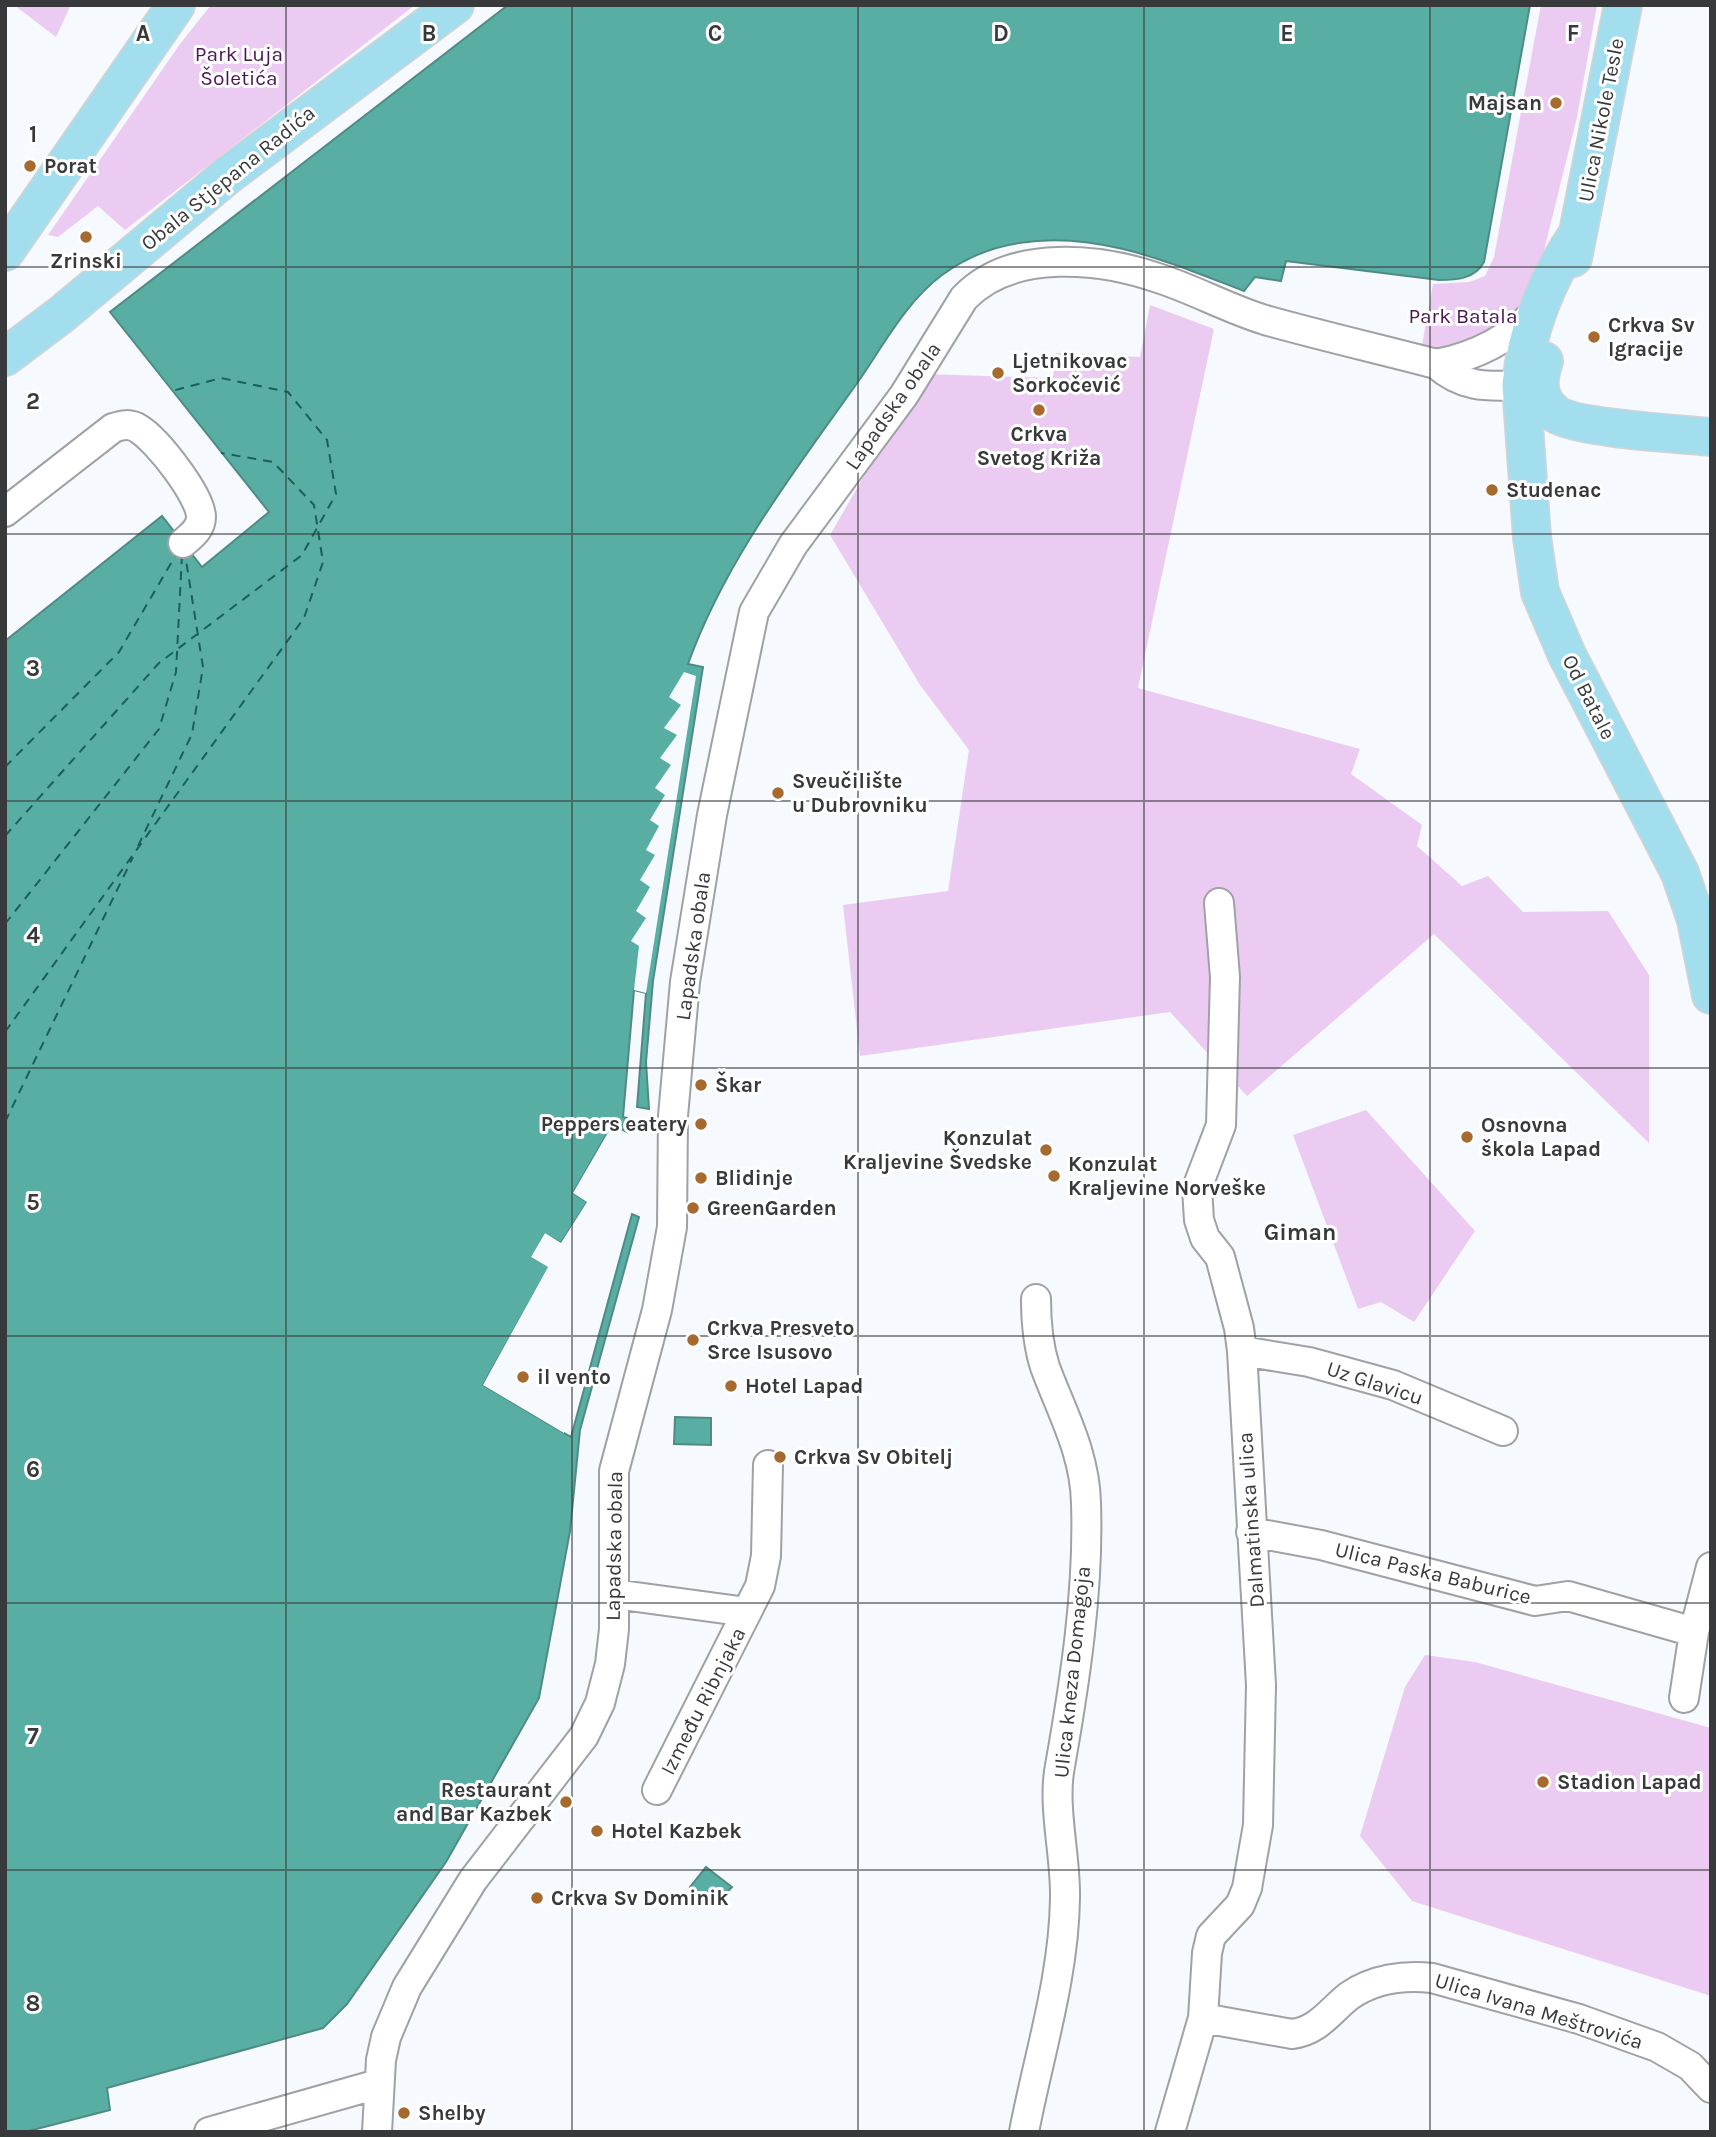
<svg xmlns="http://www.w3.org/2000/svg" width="1716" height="2137" font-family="Karla,sans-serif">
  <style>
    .green { fill: #eccbf3 }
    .water { fill: #59aea4; stroke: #4f8b84; stroke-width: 2 }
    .pier { fill: #f6f9fd }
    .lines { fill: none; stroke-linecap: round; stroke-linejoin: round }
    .ferry { stroke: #1a6059; stroke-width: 2; stroke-dasharray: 9 7; stroke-linecap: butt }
    .minor-casing { stroke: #9fa1a5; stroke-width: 32 }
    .major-casing { stroke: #d3d3d4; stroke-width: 40 }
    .minor { stroke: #fff; stroke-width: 28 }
    .major { stroke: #a3deef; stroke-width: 37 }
    .grid { fill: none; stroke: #38393b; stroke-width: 2; stroke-opacity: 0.55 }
    .poi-dot { fill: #a76a2e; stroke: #fff; stroke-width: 2.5 }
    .labels { text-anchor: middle; stroke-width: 6; stroke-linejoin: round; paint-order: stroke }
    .park-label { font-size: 21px; fill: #491653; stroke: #fff }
    .poi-label { font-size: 21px; font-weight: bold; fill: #38393b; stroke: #fff; text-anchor: start }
    .street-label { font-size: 21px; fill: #38393b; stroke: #fff }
    .neighbourhood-label { font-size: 23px; font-weight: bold; fill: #38393b; stroke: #fff }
    .grid-label { font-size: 23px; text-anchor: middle; font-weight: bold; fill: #38393b; stroke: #fff; stroke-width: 6; stroke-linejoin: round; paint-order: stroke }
  </style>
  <rect width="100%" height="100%" fill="#f6f9fd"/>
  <path class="green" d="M14,5H71L56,37Z
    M211,5H415L125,230L98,206L58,237L48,235L180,44Z
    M1541,5H1597L1577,117L1536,283L1525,307L1506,324L1456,350L1422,345L1433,284L1469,282L1485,276L1494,257Z
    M1150,305L1214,329L1138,688L1360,749L1351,774L1422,825L1417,846L1462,886L1488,876L1523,912L1608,911L1649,975V1143L1434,934L1247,1096L1170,1012L860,1056L843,905L948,891L969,750L920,685L830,535L923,374L1053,378L1056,353L1140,357Z
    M1366,1110L1475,1231L1414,1322L1381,1302L1358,1309L1293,1135Z
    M1425,1655L1475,1662L1711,1728V1996L1412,1901L1360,1836L1405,1687Z"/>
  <path class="water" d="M508,5H1530L1484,262C1475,279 1456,280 1439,280L1286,261L1281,281L1255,277L1244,291C1173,264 1098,230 1019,243C992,247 964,259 942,275C907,301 884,344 860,379C797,468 725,560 688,664L703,667L653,981L646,1062L649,1109L637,1107L646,993L634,990L623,1117L627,1118V1132L612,1125L573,1193L587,1202L561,1243L545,1234L532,1257L549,1267L483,1385L571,1437L632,1214L639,1217L580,1430L570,1531L539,1698L446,1862L347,2004L323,2028L107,2088L110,2110L25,2132H5V641L162,516L202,567L269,512L110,312Z
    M675,1417L711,1418V1445L674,1444Z
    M706,1867L732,1887L714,1906L690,1887Z"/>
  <path class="pier" d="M684,672L696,676L646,993L634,990L639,946L631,941L646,918L636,911L650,887L640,880L655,855L646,850L659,826L650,820L665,795L655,788L671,765L660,758L677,735L664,728L681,705L669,697Z
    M613,1124L628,1135L614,1129L577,1192L591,1203L564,1246L560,1247L547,1238L536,1256L551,1264L552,1268L488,1384L565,1430L564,1433L483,1385L548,1267L531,1257L545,1233L561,1243L587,1202L573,1193Z
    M532,1341L552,1354L530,1387L511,1374Z"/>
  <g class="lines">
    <path class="ferry" d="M5,767L119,652L177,553
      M5,836L159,663L302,555L336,494L327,440L288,392L221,378L172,391
      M138,846L192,734L203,667L185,554
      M5,924L159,729L176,672L182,555
      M5,1032L304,618L323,562L314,505L273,462L221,453
      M5,1122L133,857"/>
    <g class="minor-casing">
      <path id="minor" d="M1436,364C1470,394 1499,384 1538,385
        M5,512L113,428C122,425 130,423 139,429C157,440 201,496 201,517C201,529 191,536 183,543
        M1242,1351L1309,1362L1393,1385L1503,1431
        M1251,1532L1321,1545L1535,1601L1568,1596L1694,1632
        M614,1594L747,1612
        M1684,1698L1694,1632L1711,1567
        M657,1790L760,1586L766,1556L768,1465
        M1203,2018L1292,2034C1318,2031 1330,2011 1349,1996C1373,1979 1404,1975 1432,1978L1579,2019L1657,2047L1690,2066L1711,2088
        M209,2132L378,2084
        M377,2132L381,2060L386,2037L407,1987L473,1880L584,1736L600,1703L610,1664L614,1629V1471L657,1310L672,1227L673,1116L685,982L712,815L754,612L793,545L904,395L964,298C1012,248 1101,258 1161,279C1197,291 1229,309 1265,320C1322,336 1379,349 1436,364C1477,356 1509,339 1539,309
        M1024,2132C1039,2054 1064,1977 1065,1898C1066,1856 1052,1806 1060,1766C1075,1681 1089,1590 1086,1503C1085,1453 1062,1413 1045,1367C1038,1345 1036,1322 1036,1299
        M1170,2132L1203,2018L1207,1953L1211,1936L1240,1905L1247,1888L1258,1825L1261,1685L1242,1351L1239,1328L1220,1257L1205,1238L1199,1220L1197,1188L1221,1125L1225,977L1219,903"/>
    </g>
    <g class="major-casing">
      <path id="major" d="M1577,235C1547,278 1526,332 1521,385L1532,537L1540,592L1567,655L1680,873L1696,920L1711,995
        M5,252L176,5
        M1573,258L1623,5
        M5,357L62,314L228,175L455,5
        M1544,361C1537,381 1537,400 1556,414C1575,428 1681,434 1711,437"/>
    </g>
    <use href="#minor" class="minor"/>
    <use href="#major" class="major"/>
  </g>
  <path class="grid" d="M286,5V2132M572,5V2132M858,5V2132M1144,5V2132M1430,5V2132M5,267H1711M5,534H1711M5,801H1711M5,1068H1711M5,1336H1711M5,1603H1711M5,1870H1711"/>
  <g class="poi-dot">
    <circle cx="1556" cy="103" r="7"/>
    <circle cx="30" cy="166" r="7"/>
    <circle cx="86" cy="237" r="7"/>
    <circle cx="1594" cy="337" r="7"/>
    <circle cx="998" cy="373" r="7"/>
    <circle cx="1039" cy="410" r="7"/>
    <circle cx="1492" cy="490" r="7"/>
    <circle cx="778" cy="793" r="7"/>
    <circle cx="701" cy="1085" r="7"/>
    <circle cx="701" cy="1124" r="7"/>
    <circle cx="1467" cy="1137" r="7"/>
    <circle cx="1046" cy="1150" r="7"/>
    <circle cx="1054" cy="1176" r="7"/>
    <circle cx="701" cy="1178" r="7"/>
    <circle cx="693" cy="1208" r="7"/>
    <circle cx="693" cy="1340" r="7"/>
    <circle cx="523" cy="1377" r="7"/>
    <circle cx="731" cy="1386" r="7"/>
    <circle cx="780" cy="1457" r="7"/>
    <circle cx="1543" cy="1782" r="7"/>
    <circle cx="566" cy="1802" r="7"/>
    <circle cx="597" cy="1831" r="7"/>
    <circle cx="537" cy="1898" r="7"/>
    <circle cx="404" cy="2113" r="7"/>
  </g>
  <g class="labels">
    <g class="park-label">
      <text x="239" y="61">Park Luja<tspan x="239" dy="24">Šoletića</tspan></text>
      <text x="1463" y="323">Park Batala</text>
    </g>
    <g class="poi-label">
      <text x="1542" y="110" text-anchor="end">Majsan</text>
      <text x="44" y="173">Porat</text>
      <text x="86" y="268" text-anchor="middle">Zrinski</text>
      <text x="1608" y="332">Crkva Sv<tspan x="1608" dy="24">Igracije</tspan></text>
      <text x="1012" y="368">Ljetnikovac<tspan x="1012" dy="24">Sorkočević</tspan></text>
      <text x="1039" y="441" text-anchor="middle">Crkva<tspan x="1039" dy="24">Svetog Križa</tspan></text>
      <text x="1506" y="497">Studenac</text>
      <text x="792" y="788">Sveučilište<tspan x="792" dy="24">u Dubrovniku</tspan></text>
      <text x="715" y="1092">Škar</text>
      <text x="687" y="1131" text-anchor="end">Peppers eatery</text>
      <text x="1481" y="1132">Osnovna<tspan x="1481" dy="24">škola Lapad</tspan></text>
      <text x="1032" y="1145" text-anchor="end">Konzulat<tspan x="1032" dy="24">Kraljevine Švedske</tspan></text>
      <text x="1068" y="1171">Konzulat<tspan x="1068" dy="24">Kraljevine Norveške</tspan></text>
      <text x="715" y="1185">Blidinje</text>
      <text x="707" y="1215">GreenGarden</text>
      <text x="707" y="1335">Crkva Presveto<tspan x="707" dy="24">Srce Isusovo</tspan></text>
      <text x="537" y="1384">il vento</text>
      <text x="745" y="1393">Hotel Lapad</text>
      <text x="794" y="1464">Crkva Sv Obitelj</text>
      <text x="1557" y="1789">Stadion Lapad</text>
      <text x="552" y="1797" text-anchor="end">Restaurant<tspan x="552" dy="24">and Bar Kazbek</tspan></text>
      <text x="611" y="1838">Hotel Kazbek</text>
      <text x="551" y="1905">Crkva Sv Dominik</text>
      <text x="418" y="2120">Shelby</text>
    </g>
    <g class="street-label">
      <text transform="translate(1601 120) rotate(-79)" y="7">Ulica Nikole Tesle</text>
      <text transform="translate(228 178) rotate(-39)" y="7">Obala Stjepana Radića</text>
      <text transform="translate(893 406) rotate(-55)" y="7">Lapadska obala</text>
      <text transform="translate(1589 697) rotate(63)" y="7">Od Batale</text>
      <text transform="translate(693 946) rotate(-82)" y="7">Lapadska obala</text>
      <text transform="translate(1375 1383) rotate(18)" y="7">Uz Glavicu</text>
      <text transform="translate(1251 1520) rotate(-94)" y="7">Dalmatinska ulica</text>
      <text transform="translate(614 1546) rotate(-89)" y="7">Lapadska obala</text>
      <text transform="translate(1433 1573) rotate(14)" y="7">Ulica Paska Baburice</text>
      <text transform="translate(1072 1672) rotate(-84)" y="7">Ulica kneza Domagoja</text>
      <text transform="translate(703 1701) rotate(-63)" y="7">Između Ribnjaka</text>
      <text transform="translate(1539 2011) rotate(17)" y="7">Ulica Ivana Meštrovića</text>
    </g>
    <g class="neighbourhood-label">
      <text x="1300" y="1240">Giman</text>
    </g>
  </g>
  <g class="grid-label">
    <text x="143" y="41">A</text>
    <text x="429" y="41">B</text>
    <text x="715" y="41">C</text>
    <text x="1001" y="41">D</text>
    <text x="1287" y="41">E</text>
    <text x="1573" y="41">F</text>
    <text x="33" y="142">1</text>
    <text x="33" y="409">2</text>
    <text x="33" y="676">3</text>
    <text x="33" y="943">4</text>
    <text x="33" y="1210">5</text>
    <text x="33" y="1477">6</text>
    <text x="33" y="1744">7</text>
    <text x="33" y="2011">8</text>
  </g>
  <rect width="1716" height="2137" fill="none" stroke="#38393b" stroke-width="14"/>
</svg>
